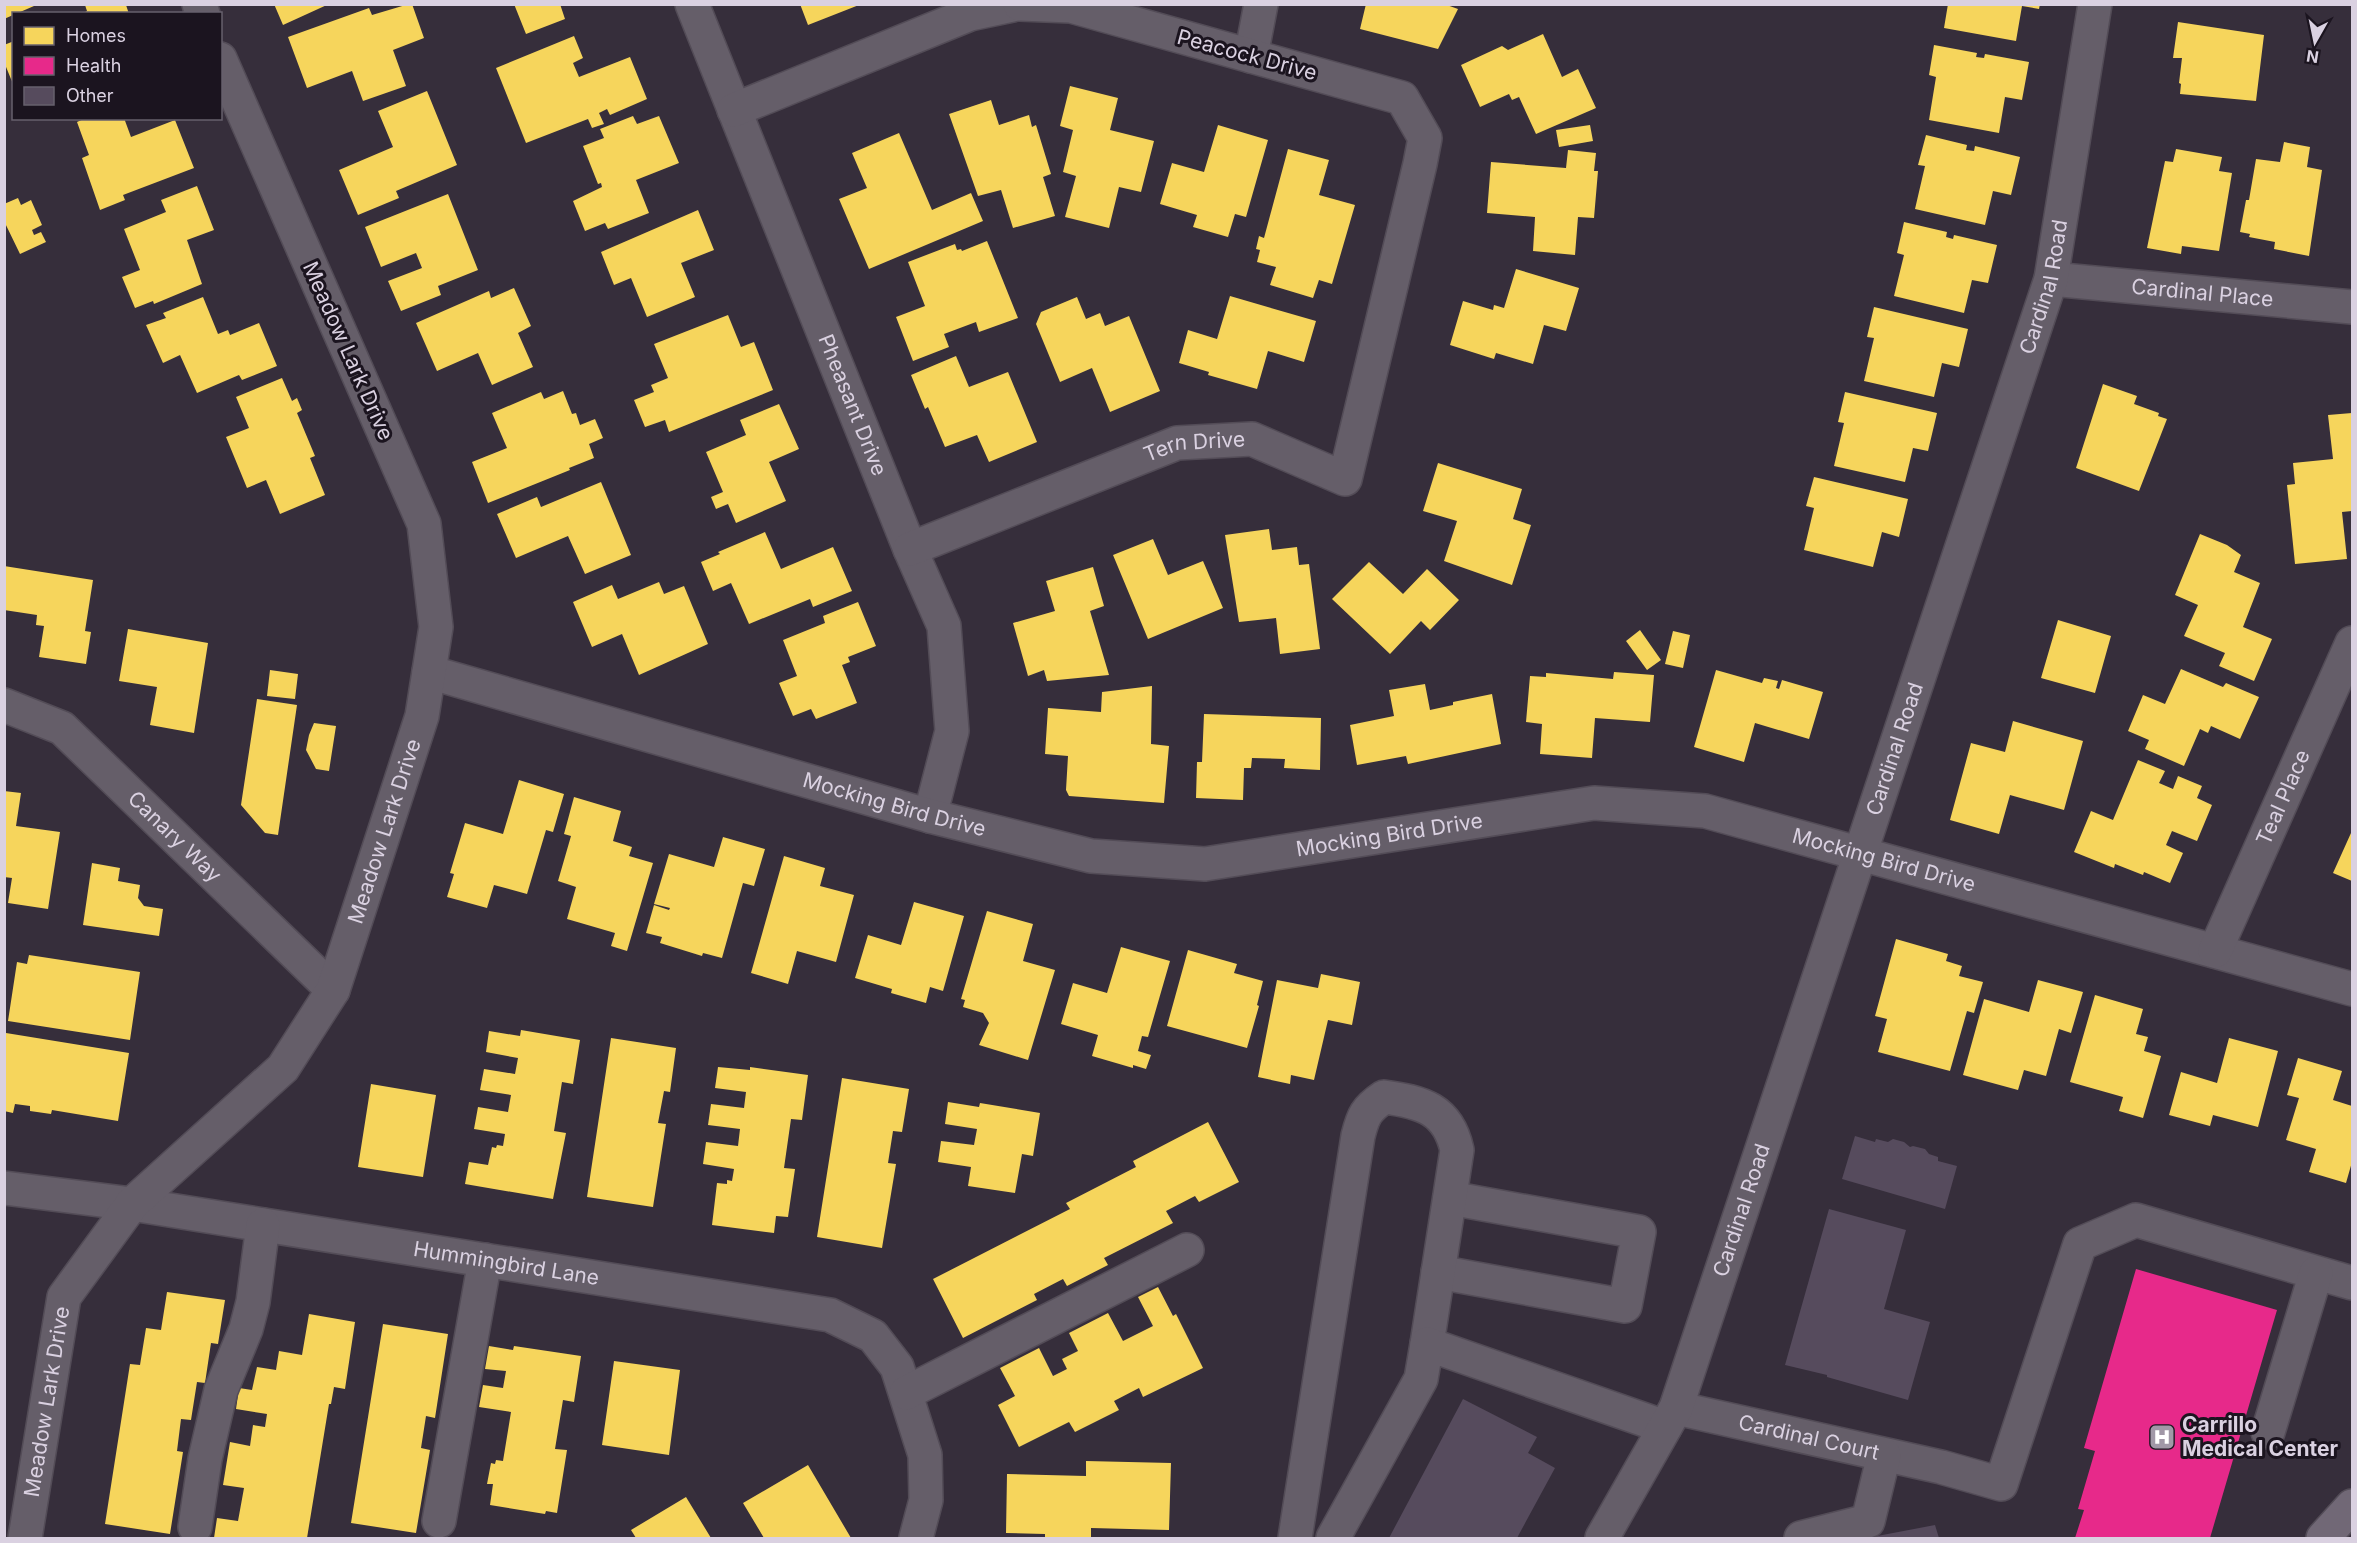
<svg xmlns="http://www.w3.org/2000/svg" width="2357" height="1543" font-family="Inter,sans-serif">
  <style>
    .homes { fill: #f6d55c }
    .health { fill: #e7298a }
    .building { fill: #564b5d }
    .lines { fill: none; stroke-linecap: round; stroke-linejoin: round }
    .minor-casing { stroke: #534c57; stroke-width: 36 }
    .highway-casing { stroke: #534c57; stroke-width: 36 }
    .minor { stroke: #655e69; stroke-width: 33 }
    .highway { stroke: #716876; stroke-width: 33 }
    .labels { text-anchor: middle; stroke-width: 6; stroke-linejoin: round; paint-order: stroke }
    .street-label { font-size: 21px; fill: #dad1e1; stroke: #1b141f }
    .poi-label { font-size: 21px; font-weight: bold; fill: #dad1e1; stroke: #1b141f; text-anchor: start }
  </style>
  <rect width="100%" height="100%" fill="#362e3b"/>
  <path class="homes" d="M4,4H33L34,6L4,19Z
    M274,4H329L283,25Z
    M409,4H412L424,38L393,50L406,86L363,101L352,71L307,88L288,37L369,8L372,15Z
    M514,4H560L565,19L526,34Z
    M800,4H859V5L808,25Z
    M1366,4H1444L1458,9L1438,49L1360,29Z
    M1948,4H2040L2039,9L2022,6L2016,41L1944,28Z
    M85,5H126L129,14H81L87,11Z
    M2178,22L2264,35L2256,101L2180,94L2181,84L2179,83L2182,58H2173Z
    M1543,34L1562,77L1578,69L1596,108L1536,134L1519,97L1512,100L1509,94L1480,107L1461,65L1502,46L1508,50Z
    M574,36L583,58L573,63L579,77L630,57L647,99L610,115L607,109L599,113L604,124L592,128L588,119L526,143L496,68Z
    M14,41V84H13L4,62V45Z
    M1934,45L1977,53L1976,57L1984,58L1985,54L2029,62L2022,100L2005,97L1999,133L1929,120L1936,77L1929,75Z
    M1070,86L1118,98L1110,130L1154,141L1141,192L1119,187L1109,228L1065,217L1076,176L1063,172L1073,130L1060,126Z
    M427,91L457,165L396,191L399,198L358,215L339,170L393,147L378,111Z
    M991,100L999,125L1029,115L1032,127L1036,125L1051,174L1043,177L1055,216L1013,228L1001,190L978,196L949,114Z
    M633,116L637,124L659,116L679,163L636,180L649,213L608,229L605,223L585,231L573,201L602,187L601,183L598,184L583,146L604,138L600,129Z
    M86,118H124L131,137L175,120L194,168L123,195L125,200L100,210L82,158L89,155L77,122Z
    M1218,125L1268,140L1246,217L1235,214L1228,237L1193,227L1197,215L1160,204L1172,163L1204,172Z
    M1590,125L1593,141L1559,147L1556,130Z
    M899,133L932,210L971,193L983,221L869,269L839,199L867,188L852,153Z
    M1926,135L1967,145L1966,150L1974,151L1975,146L2020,157L2011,195L1993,191L1985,225L1915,209L1925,166L1918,165Z
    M2284,142L2310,147L2307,167L2322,170L2309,256L2274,249L2275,242L2249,237L2250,234L2240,232L2246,200H2249L2256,159L2280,162Z
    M1288,149L1329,160L1319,195L1355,205L1332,284L1319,280L1313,298L1270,285L1276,267L1257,262L1260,250L1256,249L1259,236L1264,238Z
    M2176,149L2222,157L2219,171L2232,173L2219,251L2182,246L2181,254L2147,248L2165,161L2173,162Z
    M1568,150L1596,153L1594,171H1598L1594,218L1578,217L1575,255L1533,251L1535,217L1487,213L1491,162L1566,168Z
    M197,186L214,230L187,240L202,284L154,304L153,301L135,308L122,277L140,270L124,229L166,212L161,200Z
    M448,194L478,270L438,286L441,295L401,311L388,281L422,268L416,253L381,267L365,227Z
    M18,198L21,205L31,200L42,225L32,230L34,235L41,232L46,242L20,254L4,221V204Z
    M698,210L714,250L681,263L695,297L647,317L631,278L614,285L601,252Z
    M1904,222L1947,232L1946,237L1953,239L1954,235L1997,245L1988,283L1972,280L1964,313L1894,296L1904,255L1897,253Z
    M987,241L1018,318L979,332L976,322L944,334L949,347L913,361L896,317L925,306L908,262L955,244L957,250L961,249L962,251Z
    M1516,269L1579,288L1566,331L1544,325L1533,364L1496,353L1494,359L1450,345L1463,301L1493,310L1494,305L1504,308Z
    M514,288L531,326L518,333L533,367L492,385L478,353L437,371L416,323L489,291L491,298Z
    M1230,296L1316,321L1304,362L1268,351L1257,389L1208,375L1209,372L1179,363L1188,330L1217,339Z
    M203,297L218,334L228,330L230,335L259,323L277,366L242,380L239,375L197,393L180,355L163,363L146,325L166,318L163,313Z
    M1077,297L1086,319L1100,313L1105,326L1129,316L1160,391L1110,412L1092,368L1060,382L1036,324L1041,312Z
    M1874,307L1968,329L1959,367L1942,363L1934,397L1864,381L1874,338L1867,337Z
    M728,315L741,347L754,342L773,390L669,432L665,420L645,427L634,400L654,392L651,385L668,378L654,344Z
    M956,356L969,387L1008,372L1037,442L989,462L977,435L945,447L928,407L925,409L911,375Z
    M282,378L292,401L297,398L302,410L297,413L315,456L310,458L325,495L280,514L266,480L247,488L226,437L249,428L236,397Z
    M2103,384L2137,396L2134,404L2159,413L2158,416L2167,419L2139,491L2076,468Z
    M563,391L572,414L576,413L580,425L595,419L603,438L589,444L594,458L569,468L570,470L488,503L472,462L507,448L492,413L541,392L544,399Z
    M1845,392L1937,413L1928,451L1913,448L1905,482L1834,466L1844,423L1838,422Z
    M779,404L799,449L769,462L786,501L736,523L728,504L716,509L711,497L723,492L706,452L746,435L740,420Z
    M2352,413V511L2342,512L2347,559L2295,564L2287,485L2295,484L2293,463L2333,459L2328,415Z
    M1438,463L1522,489L1513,519L1531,525L1512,585L1444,561L1457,521L1423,511Z
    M1814,477L1908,499L1899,537L1882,532L1873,567L1804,550L1814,508L1806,506Z
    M601,482L631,555L585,574L568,536L516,558L497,514L537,497L541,507Z
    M1269,529L1272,550L1297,547L1299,565L1309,564L1320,649L1280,654L1276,618L1239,622L1225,535Z
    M765,532L781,569L833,547L852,591L813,607L810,599L749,624L731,583L713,591L701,562L720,554L718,552Z
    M2200,534L2227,545L2241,555L2234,572L2260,583L2243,627L2272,639L2254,681L2219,666L2225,653L2184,636L2198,605L2175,595Z
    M1153,539L1168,575L1203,561L1223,608L1148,639L1113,555Z
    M1369,562L1403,594L1427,569L1459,600L1430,630L1421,621L1390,654L1332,599Z
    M4,566L93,580L85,631L91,632L86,664L39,657L44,626L36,625L37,615L4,610Z
    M1093,567L1104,606L1090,611L1109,675L1047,681L1044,670L1028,676L1013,623L1055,611L1046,581Z
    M659,582L664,594L684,586L708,644L639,675L622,634L592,647L573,602L612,585L618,599Z
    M858,602L876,646L848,657L850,662L842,665L857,703L816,719L811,709L793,716L779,683L797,676L783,640L825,623L823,616Z
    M2058,620L2111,636L2095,693L2041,678Z
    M128,629L208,643L194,733L150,725L157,687L119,681Z
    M1640,630L1661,660L1647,670L1626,641Z
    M1673,631L1690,635L1683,668L1665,664Z
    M2181,669L2223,687L2226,683L2259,697L2240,739L2211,726L2208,733L2200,729L2184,766L2145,749L2149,740L2128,731L2143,695L2165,704Z
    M270,670L298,674L295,699L267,696Z
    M1716,670L1762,683L1764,678L1778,681L1776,688L1779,689L1782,680L1823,692L1809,739L1755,723L1744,762L1694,747Z
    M1614,672L1654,675L1650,722L1595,718L1592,758L1540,754L1542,724L1526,722L1530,676L1546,677V673L1613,679Z
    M1425,684L1430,710L1453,705V702L1492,694L1501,744L1408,764L1406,756L1357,765L1350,725L1394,716L1389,690Z
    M1152,686L1151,744L1169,746L1164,803L1069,796L1066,790L1068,756L1045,754L1048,708L1101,712L1102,692Z
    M257,699L297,705L278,835L265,833L241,805Z
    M1204,714L1321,718L1320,770L1284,768L1285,759L1252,758L1251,768H1244L1243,800L1196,798L1197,762H1202Z
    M2013,721L2083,741L2064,810L2010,795L1999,834L1950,820L1971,743L2005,752Z
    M314,723L336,726L329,771L316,769L306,750L309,735Z
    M2138,760L2165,771L2159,783L2173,789L2178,776L2202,786L2197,798L2212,805L2197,841L2172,831L2166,845L2183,853L2170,883L2144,872L2143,875L2115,864L2114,868L2074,852L2091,811L2113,820Z
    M519,780L564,794L553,832L546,830L527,894L494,885L487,908L447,897L454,874L450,873L465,823L503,834Z
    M4,791L21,793L16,826L60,832L48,909L8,903L12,878L4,877Z
    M574,797L621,811L613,841L632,847L629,856L653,863L627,951L611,946L615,933L567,919L576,887L558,881L571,836L564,834Z
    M2351,833L2352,834V881L2333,873Z
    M723,837L765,849L754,886L743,883L722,958L703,953L702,956L660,943L662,937L646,933L654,905L669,910L670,908L654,904L669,854L714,867Z
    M784,856L825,868L820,886L854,895L836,962L797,951L788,984L751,973Z
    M92,863L120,868L118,881L140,885L138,898L144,906L163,909L159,936L83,925Z
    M914,902L964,916L943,991L930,987L926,1003L891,993L892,989L855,978L868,935L901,945Z
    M987,911L1033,924L1023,961L1055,970L1028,1060L979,1045L989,1023L983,1013L963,1007L965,1000L961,999Z
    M1896,939L1948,954L1946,961L1962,966L1959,976L1983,982L1974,1013L1967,1011L1950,1071L1878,1052L1887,1019L1875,1016Z
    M1121,947L1170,961L1148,1037L1142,1036L1138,1051L1151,1055L1146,1069L1133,1065V1068L1092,1056L1098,1035L1061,1024L1073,983L1107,993Z
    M1188,950L1237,964L1234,973L1263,981L1257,1005L1259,1006L1247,1048L1167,1026Z
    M29,955L140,972L130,1040L8,1021L17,962L27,964Z
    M1321,974L1360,982L1352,1025L1328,1020L1314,1080L1291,1075L1290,1084L1258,1077L1277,980L1318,988Z
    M2038,980L2083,992L2071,1033L2059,1029L2046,1076L2024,1070L2018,1090L1963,1075L1984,999L2029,1012Z
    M2095,995L2143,1009L2136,1034L2148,1037L2144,1051L2161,1056L2143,1118L2119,1111L2123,1097L2070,1082Z
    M521,1030L580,1040L573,1084L562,1082L554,1131L566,1133L553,1199L465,1184L469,1162L488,1165L492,1147L496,1148L497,1145L503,1146L505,1134L474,1129L478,1107L508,1112L511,1095L480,1090L484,1069L515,1074L518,1058L486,1052L489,1031L520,1036Z
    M6,1033L129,1053L118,1121L52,1110L51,1114L30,1111V1106L15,1104L13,1113L4,1111Z
    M611,1038L676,1048L670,1092L664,1091L658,1123L666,1124L653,1207L587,1197Z
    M2229,1038L2278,1051L2258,1127L2213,1115L2210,1126L2169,1115L2181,1072L2217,1083Z
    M2298,1058L2342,1071L2333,1100L2352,1106V1162L2346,1183L2309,1172L2316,1149L2286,1140L2299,1098L2287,1095Z
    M718,1067L750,1070V1067L808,1075L802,1120L791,1119L784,1168L795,1169L788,1217L776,1216L774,1233L712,1225L717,1183L727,1184V1180L732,1181L734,1169L703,1164L706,1142L738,1146L740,1129L708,1125L711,1104L744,1108L746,1092L715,1088Z
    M842,1078L909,1089L902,1132L893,1131L888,1163L896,1164L882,1248L817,1237Z
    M371,1084L436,1095L423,1177L358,1167Z
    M948,1102L979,1107L980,1103L1040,1113L1033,1156L1022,1154L1015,1193L968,1186L971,1167L938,1162L941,1141L974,1145L977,1129L945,1124Z
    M1208,1122L1239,1182L1199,1202L1195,1196L1166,1211L1173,1223L1104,1258L1108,1265L1067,1286L1063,1279L1034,1294L1037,1300L963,1338L933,1279L1070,1209L1066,1203L1136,1167L1133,1161Z
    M1158,1287L1173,1316L1176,1314L1203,1368L1143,1397L1139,1388L1114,1401L1119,1410L1075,1432L1069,1422L1019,1447L998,1405L1015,1396L1000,1368L1039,1348L1053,1376L1067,1369L1062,1359L1078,1351L1069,1333L1108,1313L1123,1341L1153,1326L1138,1297Z
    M167,1292L225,1300L218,1344L211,1343L205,1383L197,1382L191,1420L181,1419L177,1451L183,1452L170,1534L105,1524L130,1364L140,1365L146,1328L161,1330Z
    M309,1314L355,1322L345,1389L334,1387L331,1404H329L307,1538H214L217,1518L238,1521L244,1488L223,1485L230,1442L250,1446L253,1425L265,1427L267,1414L236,1409L239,1388L252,1390L257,1367L276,1370L279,1351L302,1355Z
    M383,1324L448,1334L435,1418L426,1416L421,1448L430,1450L416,1533L351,1523Z
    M489,1346L513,1350L514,1346L581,1356L574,1402L563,1400L555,1449L567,1450L557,1513L546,1511L545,1514L490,1505L493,1484H487L491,1463L495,1464L496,1460L503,1461L511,1412L479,1407L483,1385L503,1388L506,1371L485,1369Z
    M614,1361L680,1370L669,1455L602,1445Z
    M1086,1461L1171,1463L1169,1530L1091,1528V1538H1045V1534L1006,1533L1007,1474L1086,1476Z
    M808,1465L851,1538H764L743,1503Z
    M686,1497L711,1538H636L631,1530Z"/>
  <path class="health" d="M2136,1269L2277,1310L2210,1538H2075L2084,1510L2078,1509L2095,1451L2084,1448Z"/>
  <path class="building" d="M1855,1136L1875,1142L1876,1139L1888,1142L1893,1139L1904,1142L1910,1147L1913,1146L1925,1149L1929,1154L1938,1157V1161L1957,1166L1945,1209L1842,1179Z
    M1829,1209L1906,1230L1884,1309L1930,1322L1908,1400L1827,1377V1375L1785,1365Z
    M1463,1399L1537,1437L1528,1453L1555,1468L1517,1538H1389Z
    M1935,1525L1939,1538H1872V1537Z"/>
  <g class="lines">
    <g class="minor-casing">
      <g id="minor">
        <path d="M199,4L203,14"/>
        <path id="s1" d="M692,4L910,549L944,626L952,731L930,816"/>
        <path d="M1251,56L1261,4"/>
        <path d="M734,110L970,14L1017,4"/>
        <path id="s2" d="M2051,279L2352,307"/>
        <path id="s3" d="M910,549L1177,443L1252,439L1345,479L1420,164L1425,138L1402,98L1071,6L1020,4"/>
        <path id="s4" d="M429,672L930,816L1091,856L1205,864L1594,803L1705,811L2352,989"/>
        <path id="s5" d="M4,705L62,728L333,990"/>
        <path id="s6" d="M2215,951L2352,643"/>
        <path id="s7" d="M4,1188L132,1204L830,1315L873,1336L897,1367L925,1455L926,1500L916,1538"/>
        <path d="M1438,1272L1625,1306L1639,1232L1450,1198"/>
        <path d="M906,1393L1187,1250"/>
        <path id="s8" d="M1676,1408L1941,1467L2001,1484L2080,1244L2136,1220L2352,1283"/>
        <path d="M2268,1432L2316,1273"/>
        <path d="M439,1521L485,1260"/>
        <path d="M195,1527L205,1459L221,1390L246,1329L253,1302L263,1225"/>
        <path id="s9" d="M25,1538L64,1297L132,1204L283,1068L333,990L422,716L436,627L424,524L220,59"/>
        <path d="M1295,1538L1358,1136C1363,1116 1366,1109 1384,1097C1422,1102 1448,1109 1457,1150L1427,1344"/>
        <path d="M1333,1538L1421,1379L1427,1344L1665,1427"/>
        <path id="s10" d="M1602,1538L1676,1408L2051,279L2095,4"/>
        <path d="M1801,1538L1868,1521L1884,1455"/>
      </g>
    </g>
    <g class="highway-casing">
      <path id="highway" d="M2323,1538L2352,1506"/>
    </g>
    <use href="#minor" class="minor"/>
    <use href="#highway" class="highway"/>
  </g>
  <defs>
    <g id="hospital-square" transform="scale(1.35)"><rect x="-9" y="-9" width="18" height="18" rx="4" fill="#a198a7" stroke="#1b141f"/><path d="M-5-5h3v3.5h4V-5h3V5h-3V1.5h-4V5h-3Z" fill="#fff"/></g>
  </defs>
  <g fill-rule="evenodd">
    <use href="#hospital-square" x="2162" y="1437"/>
  </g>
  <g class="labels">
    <g class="street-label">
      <text transform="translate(1247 55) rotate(15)" y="7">Peacock Drive</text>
      <text dy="7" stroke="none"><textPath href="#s10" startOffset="1330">Cardinal Road</textPath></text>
      <text dy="7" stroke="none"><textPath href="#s2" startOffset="152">Cardinal Place</textPath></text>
      <text transform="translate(348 351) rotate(66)" y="7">Meadow Lark Drive</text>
      <text dy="7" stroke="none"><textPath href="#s1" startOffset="432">Pheasant Drive</textPath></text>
      <text dy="7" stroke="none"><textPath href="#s3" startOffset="304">Tern Drive</textPath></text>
      <text dy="7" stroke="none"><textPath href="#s10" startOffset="844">Cardinal Road</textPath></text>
      <text dy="7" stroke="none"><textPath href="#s6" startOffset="168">Teal Place</textPath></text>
      <text dy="7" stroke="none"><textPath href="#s4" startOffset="484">Mocking Bird Drive</textPath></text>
      <text dy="7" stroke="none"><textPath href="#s9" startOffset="822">Meadow Lark Drive</textPath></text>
      <text dy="7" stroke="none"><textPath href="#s4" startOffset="988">Mocking Bird Drive</textPath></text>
      <text dy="7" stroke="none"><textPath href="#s5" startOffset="219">Canary Way</textPath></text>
      <text dy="7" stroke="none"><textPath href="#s4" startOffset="1492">Mocking Bird Drive</textPath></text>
      <text dy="7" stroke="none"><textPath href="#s10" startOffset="358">Cardinal Road</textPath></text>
      <text dy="7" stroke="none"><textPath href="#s7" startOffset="508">Hummingbird Lane</textPath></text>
      <text dy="7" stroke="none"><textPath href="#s9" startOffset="138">Meadow Lark Drive</textPath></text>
      <text dy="7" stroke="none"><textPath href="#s8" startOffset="136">Cardinal Court</textPath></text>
    </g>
    <g class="poi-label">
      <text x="2182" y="1432">Carrillo<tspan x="2182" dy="24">Medical Center</tspan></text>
    </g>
  </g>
  <rect width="2357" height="1543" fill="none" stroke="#dad1e1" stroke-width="12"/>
  <rect x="12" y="12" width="210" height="108" fill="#1b141f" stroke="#67606d" stroke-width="1.5"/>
  <rect x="24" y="27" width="30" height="18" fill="#f6d55c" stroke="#67606d" stroke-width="1.5"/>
  <text x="66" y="42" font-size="18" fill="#dad1e1">Homes</text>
  <rect x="24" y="57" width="30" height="18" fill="#e7298a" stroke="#67606d" stroke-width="1.5"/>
  <text x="66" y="72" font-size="18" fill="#dad1e1">Health</text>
  <rect x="24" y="87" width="30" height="18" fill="#564b5d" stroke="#67606d" stroke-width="1.5"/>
  <text x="66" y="102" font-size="18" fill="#dad1e1">Other</text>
  <g transform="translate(2315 42) rotate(189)" stroke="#1b141f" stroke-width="4.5" paint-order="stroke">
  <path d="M0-4.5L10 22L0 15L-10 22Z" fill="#dad1e1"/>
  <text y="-9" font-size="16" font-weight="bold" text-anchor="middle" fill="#dad1e1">N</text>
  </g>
</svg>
